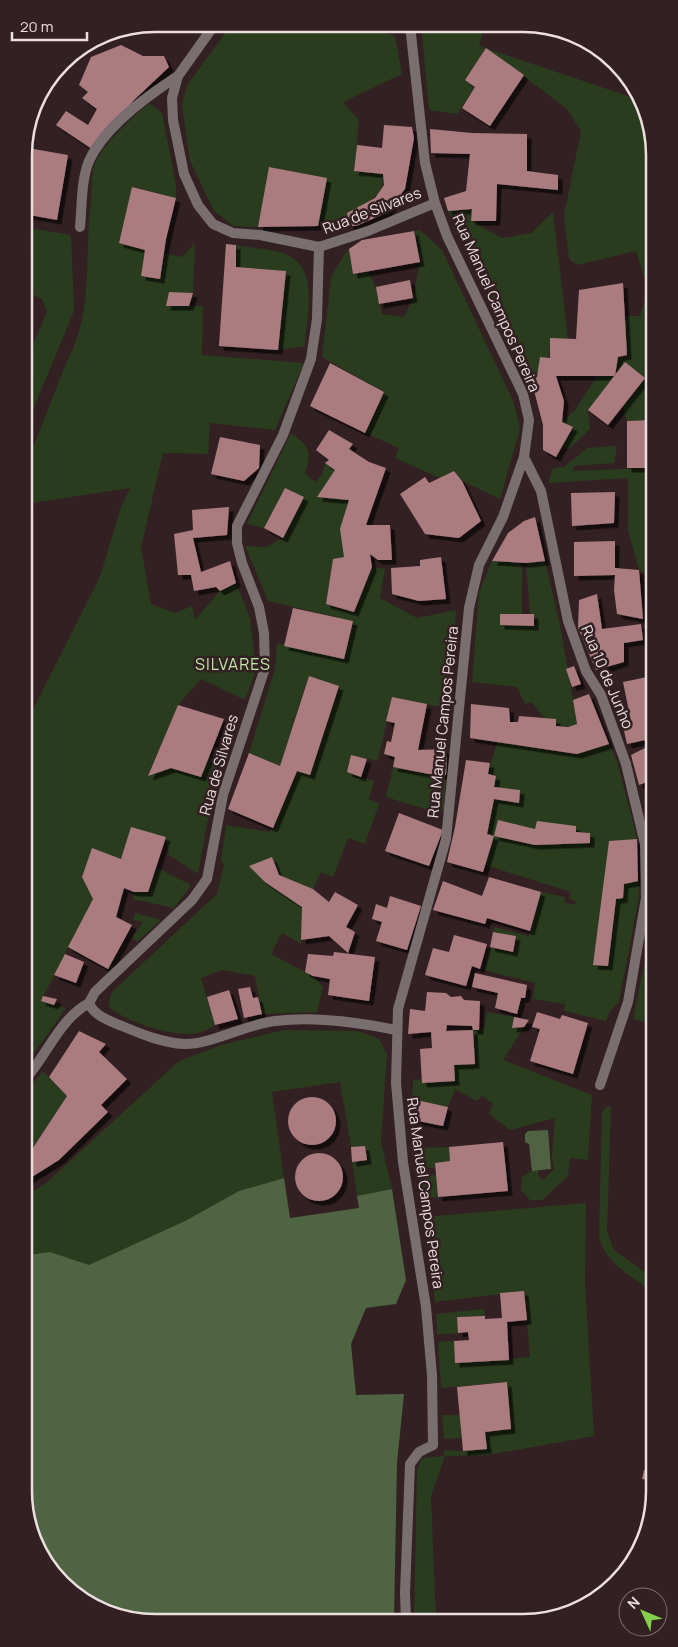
<svg xmlns="http://www.w3.org/2000/svg" width="678" height="1647" font-family="Manrope,sans-serif">
  <style>
    .green { fill: #2a3c1e; fill-rule: evenodd }
    .forest { fill: #4f6443 }
    .water { fill: #4f6342 }
    .building { fill: #aa7c80; fill-rule: evenodd; filter: url(#shadow) }
    .lines { fill: none; stroke-linecap: round; stroke-linejoin: round }
    .service { stroke: #7a6f70; stroke-width: 10 }
    .minor { stroke: #7a6f70; stroke-width: 10 }
    .labels { text-anchor: middle; stroke-width: 5; stroke-linejoin: round; paint-order: stroke }
    .street-label { font-size: 15px; fill: #ecdfe0; stroke: #332022 }
    .neighbourhood-label { font-size: 16px; letter-spacing: 1px; fill: #bfeaa6; stroke: #332022 }
    .rim { fill: none; stroke: #ecdfe0; stroke-width: 2.5 }
  </style>
  <defs>
    <filter id="shadow"><feDropShadow dx="4.5" dy="4.5" stdDeviation="0" flood-color="#0009"/></filter>
  </defs>
  <rect width="100%" height="100%" fill="#332022"/>
  <path class="green" d="M232,24L367,25L395,36L402,74L343,102L359,120L354,171L383,174C385,197 364,204 347,213L349,226H318L326,178L270,167L258,227L234,226L214,211L190,161L182,105L187,85Z
    M421,25L485,26L479,46L637,99L650,121L651,420L627,421L623,406L588,410L590,429L569,449L562,448L573,428L562,422L575,410L597,376L615,375L618,357L627,355L625,316H640L648,289L636,251L577,265L569,259L564,215L581,131L567,109L486,48L465,80L475,87L457,114L429,110Z
    M149,103L162,113L176,185V198L133,187L145,250L141,276L160,279L164,253L182,257L195,243L193,293L167,306H203L202,355L304,363L275,430L210,423L208,454L163,453L141,547L151,604L175,613L192,606L195,620L220,591L236,583L250,618L256,670L245,700L201,679L178,705L148,775L171,768L201,777L208,757L222,762L215,780L198,874L169,855L166,837L132,828L121,859L92,849L82,877L93,899L41,1001L66,1008L27,1063L26,723L100,577L120,510L130,488L25,504V468L67,361C94,313 84,253 91,200C92,190 91,176 94,166C102,144 132,118 149,103Z
    M472,209L471,221L502,238L531,233L553,212L568,339L550,338C550,354 549,373 531,379L448,211Z
    M24,227L71,235L74,311L25,429V364L47,311L42,299L24,291Z
    M420,230L442,250L514,403L520,429L500,499L462,481L454,471L440,478L395,458L399,448L365,433L384,392L322,357L331,277L346,252L349,249L353,274L368,272L376,287L382,314L404,317L413,298L420,263L414,231Z
    M236,245C250,248 279,249 290,256C319,272 306,318 305,346L278,350L286,271L236,267Z
    M291,433C309,446 312,451 305,473L315,482L322,475L325,463L335,470L318,497L349,500L344,557L333,559L326,604L354,612L372,567L385,569L380,598L417,618L456,610L450,709L392,697L378,761L351,755L347,772L374,781L369,799L379,804L365,844L348,838L333,877L321,872L313,889L279,875L272,857L250,866L302,907L301,944L282,933L271,954L313,976L323,987L317,1012L262,1014L255,976L222,970L201,978L215,1025C210,1028 203,1032 197,1033C174,1038 126,1022 109,1007L110,997L113,991L217,894L224,865L221,860L226,825L270,832L297,771L310,775L339,687L308,677L280,766L249,753L275,669L277,643L344,659L353,621L268,601L245,546L266,547L283,538L303,498L285,488L264,528L247,524Z
    M617,446L614,463L574,466L573,471L651,468V576L639,570L628,530V478L548,483L553,468L564,467L587,448Z
    M492,561L522,563V614H501L500,625L534,626V614H530L526,563L545,561L560,625L577,724C555,732 544,719 532,702L525,704L517,687L472,682L479,593Z
    M497,742L577,754L609,744L617,761L637,839L609,842L594,965L608,966L616,899L624,884L638,881L639,897L619,1002L610,1011L606,1021L564,1011L565,1004L533,999L535,983L484,970L490,947L513,952L516,936L493,932L495,927L529,936L541,892L565,897L564,902L575,905L576,901L569,899L571,892L485,865L494,836L487,834L495,776L488,774ZM576,826V832L590,833V842L535,829Z
    M393,767L434,775H446L444,811L424,809L386,797Z
    M652,798V827L644,801Z
    M157,868L191,885L174,908L133,899L134,892H148Z
    M135,913L161,920L137,942L132,938L143,922L133,920Z
    M652,927L653,1024L633,1019Z
    M487,1012L514,1017L512,1028L524,1027L503,1060L592,1095L588,1160L570,1158L568,1176L542,1200H530L521,1190L522,1177L532,1171L538,1170V1175L543,1180L554,1169L552,1157L555,1118L510,1130L489,1114L493,1104L482,1096L477,1101L455,1089L448,1107L412,1099L413,1080L422,1079L423,1083L455,1081L454,1065L475,1064L473,1030L484,1029Z
    M284,1030L358,1031L379,1039L387,1054L381,1142L392,1189L357,1196L352,1162L367,1160L365,1146L351,1147L340,1082L272,1092L284,1178L239,1191L185,1221L89,1266L50,1252L27,1255V1195L45,1184L179,1061L221,1045Z
    M43,1071L67,1096L27,1157V1090Z
    M608,1106L611,1107L607,1232L614,1250L653,1278V1292C632,1276 606,1265 599,1237L602,1112Z
    M449,1147L450,1161L435,1163V1168L415,1167L411,1148Z
    M417,1175H436L438,1197L422,1198Z
    M586,1203L585,1283L594,1436L488,1455L445,1456L431,1496L436,1619H414L417,1470L422,1458L444,1456V1450L463,1451L487,1449L485,1432L511,1429L507,1382L441,1388L438,1342L454,1341L455,1363L530,1357L524,1291L435,1302L425,1217Z
    M484,1309L485,1316L457,1317L458,1333L437,1335L436,1314Z
    M442,1415H460L461,1438L444,1439Z"/>
  <path class="forest" d="M284,1178L290,1218L359,1208L357,1196L392,1189L406,1280L396,1304L366,1308L351,1344L356,1395L404,1394L397,1463L394,1620L130,1621L62,1585L28,1526L27,1255L50,1252L89,1265L185,1221L239,1191Z"/>
  <path class="water" d="M548,1130L551,1169L532,1171L529,1144L525,1142V1134L528,1131Z"/>
  <path class="building" d="M121,45L143,56H164L169,67L134,100L92,149L56,125L66,111L88,125L97,109L82,98L88,92L79,85L91,57Z
    M486,48L524,75L490,126L462,108L475,87L465,80Z
    M384,125L412,127L414,138L405,189L386,213L356,226H349L347,213L375,198L384,185L383,174L354,171L357,145L382,148Z
    M430,129L472,133L527,134V171L558,175V190L497,184L496,221H471L472,209L448,211L444,198L466,191L470,154L431,153Z
    M28,148L68,155L57,220L24,214V168Z
    M269,167L327,178L318,226L258,227Z
    M132,187L176,198L166,239L160,279L141,276L145,250L119,243Z
    M414,231L420,262L353,274L349,249L362,240Z
    M226,244L236,245V267L286,271L278,350L219,346Z
    M410,280L413,298L379,304L376,287Z
    M623,283L627,355L618,357L615,376H556L564,401L562,422L573,427L556,457L543,450V425L531,379L537,377L540,357L550,358V338L576,339L579,290Z
    M169,292L193,293L189,306H166Z
    M625,362L645,378L608,425L588,410Z
    M330,363L384,392L365,433L310,406Z
    M651,420V468H627V421Z
    M329,430L353,444L349,449L369,462L386,468L366,525H390L392,560H378L370,554L372,567L354,612L326,604L333,559L344,557L340,529L349,500L317,497L335,470L325,463L329,460L316,450Z
    M220,437L260,445L259,468L244,481L211,474Z
    M454,471L462,481L481,521L459,538L425,534L400,494L425,477L429,483Z
    M285,488L304,497L283,538L264,528Z
    M615,492L614,523L572,526L571,493Z
    M229,507L227,535L193,538L201,572L230,561L236,583L220,591L216,587L194,591L191,575H178L174,534L193,530L192,510Z
    M535,517L545,561L526,563L492,561L508,533L524,521Z
    M615,541V568L639,570L643,619L617,614L614,590L615,575L574,576V542Z
    M441,557L446,599L419,601L392,594L391,568L420,566V560Z
    M597,594L602,629L641,624L643,640L624,643V662L596,670L578,628L579,600Z
    M293,608L353,621L344,659L284,646Z
    M500,614H534V626L500,625Z
    M574,666L581,684L572,687L566,669Z
    M309,676L339,686L310,775L297,771L273,828L228,809L249,753L280,766Z
    M652,676V732L648,733L650,739L627,744L622,722L631,721L623,682Z
    M589,694L609,744L577,754L470,738L471,704L509,708L510,722H518L519,716L556,719V726L568,727L577,724L573,700Z
    M392,697L427,704L418,750L447,749L446,775H434L393,767L395,757L384,754L387,741L391,742L395,723L386,721Z
    M178,705L224,719L201,777L171,768L148,776Z
    M649,746L652,752V780L639,785L631,755Z
    M351,755L367,759L361,777L347,772Z
    M466,760L490,763L488,774L496,776L494,787L520,790L519,803L494,799L487,834L494,836L483,872L447,862L455,827Z
    M399,813L443,830L429,866L385,851Z
    M498,820L535,829L537,821L576,826V832L590,833V843L535,845L494,836Z
    M131,827L166,837L148,892H134L124,888L116,917L132,925L108,969L68,947L93,899L82,877L92,848L121,859Z
    M637,839L638,881L624,884L623,898L616,899L608,966L593,965L609,841Z
    M272,857L279,875L313,889L329,902L335,892L358,905L346,927L355,932L348,953L329,936L301,940L302,907L265,882L249,866Z
    M489,877L541,892L530,931L487,918L485,924L433,910L443,881L482,896Z
    M390,896L421,906L407,950L376,941L382,922L372,919L376,904L387,908Z
    M493,932L516,936L513,952L490,947Z
    M454,935L487,944L480,969L472,966L466,986L425,975L433,948L449,952Z
    M334,952L375,957L369,1001L328,995L330,979L313,976L305,972L308,954L333,956Z
    M65,954L84,962L76,983L54,975Z
    M475,973L527,985L525,998H521L517,1014L495,1008L498,993L472,987Z
    M250,987L253,998L258,997L262,1014L244,1018L238,989Z
    M229,990L238,1019L215,1025L207,997Z
    M427,992L446,993L451,997L461,996L464,1000L480,1001L479,1030H473L475,1064L454,1065L455,1081L422,1083L420,1049L432,1048L431,1032L408,1034L410,1009L425,1011ZM447,1025L472,1026L473,1030L446,1031Z
    M43,996L57,999L54,1005L41,1001Z
    M537,1012L560,1019L562,1015L588,1023L573,1074L530,1061L540,1029L532,1027Z
    M514,1017L529,1020L524,1027L512,1028Z
    M79,1031L106,1044L99,1052L127,1079L101,1105L108,1112L59,1160L27,1180V1157L67,1096L49,1077Z
    M288 1121a24 24 0 1 1 48 0a24 24 0 1 1-48 0Z
    M412,1099L448,1107L443,1126L408,1119Z
    M503,1142L508,1191L438,1197L435,1163L450,1161L449,1147Z
    M365,1146L367,1160L352,1162L351,1147Z
    M295 1177a24 24 0 1 1 48 0a24 24 0 1 1-48 0Z
    M524,1291L527,1320L507,1322L509,1360L455,1363L454,1341L469,1340L468,1332L458,1333L457,1317L485,1316V1319L502,1318L500,1293Z
    M507,1382L511,1429L485,1432L487,1449L463,1451L457,1387Z
    M644,1470L652,1472L650,1480L642,1479Z"/>
  <g class="lines">
    <path class="service" d="M80,227C82,207 81,180 89,161C105,126 147,96 178,76
      M406,1620L405,1593L410,1464L419,1452L433,1445"/>
    <path class="minor" d="M215,24L178,76L172,98L173,120L184,174L198,205L213,224L233,233L260,235L319,247L368,231L435,203
      M410,25L425,163L435,203L447,236L523,394L529,420L524,457L503,517L479,565L469,608L446,839L398,1009L396,1083L403,1162L426,1307L432,1375L433,1445
      M319,247L317,319L311,359L283,435L237,526V543L242,563L259,607L264,633L265,668L223,795L207,879L192,900L95,992L89,1003C94,1016 110,1021 122,1026C141,1034 163,1043 184,1044C210,1045 247,1024 275,1021C315,1016 357,1022 396,1030
      M524,457L541,491L568,621L586,671L601,695L626,764L645,844L646,898L628,1002L600,1085
      M27,1077C48,1053 60,1019 89,1003"/>
  </g>
  <g class="labels">
    <g class="street-label">
      <text transform="translate(372 211) rotate(-21)" y="5">Rua de Silvares</text>
      <text transform="translate(496 303) rotate(66)" y="5">Rua Manuel Campos Pereira</text>
      <text transform="translate(607 677) rotate(67)" y="5">Rua 10 de Junho</text>
      <text transform="translate(443 722) rotate(-84)" y="5">Rua Manuel Campos Pereira</text>
      <text transform="translate(219 765) rotate(-74)" y="5">Rua de Silvares</text>
      <text transform="translate(425 1193) rotate(82)" y="5">Rua Manuel Campos Pereira</text>
    </g>
    <g class="neighbourhood-label">
      <text x="233" y="670">SILVARES</text>
    </g>
  </g>
  <path d="M0 0H678V1647H0ZM155 32H523A123 123 0 0 1 646 155V1491A123 123 0 0 1 523 1614H155A123 123 0 0 1 32 1491V155A123 123 0 0 1 155 32Z" fill="#332022" fill-rule="evenodd"/>
  <path class="rim" d="M155 32H523A123 123 0 0 1 646 155V1491A123 123 0 0 1 523 1614H155A123 123 0 0 1 32 1491V155A123 123 0 0 1 155 32Z"/>
  <g transform="translate(643 1612) rotate(314)"><circle r="24" fill="#332022" stroke="#7d6c6e"/>
  <path d="M0-4L9 19L0 12L-9 19Z" fill="#85cf4d"/>
  <text y="-8" font-size="14" font-weight="bold" text-anchor="middle" fill="#ecdfe0">N</text>
  </g>
  <path d="M12 32v8h75v-8" fill="none" stroke="#ecdfe0" stroke-width="2.5"/>
  <text x="20" y="32" font-size="15" fill="#ecdfe0" stroke="#332022" stroke-width="4" paint-order="stroke">20 m</text>
</svg>
